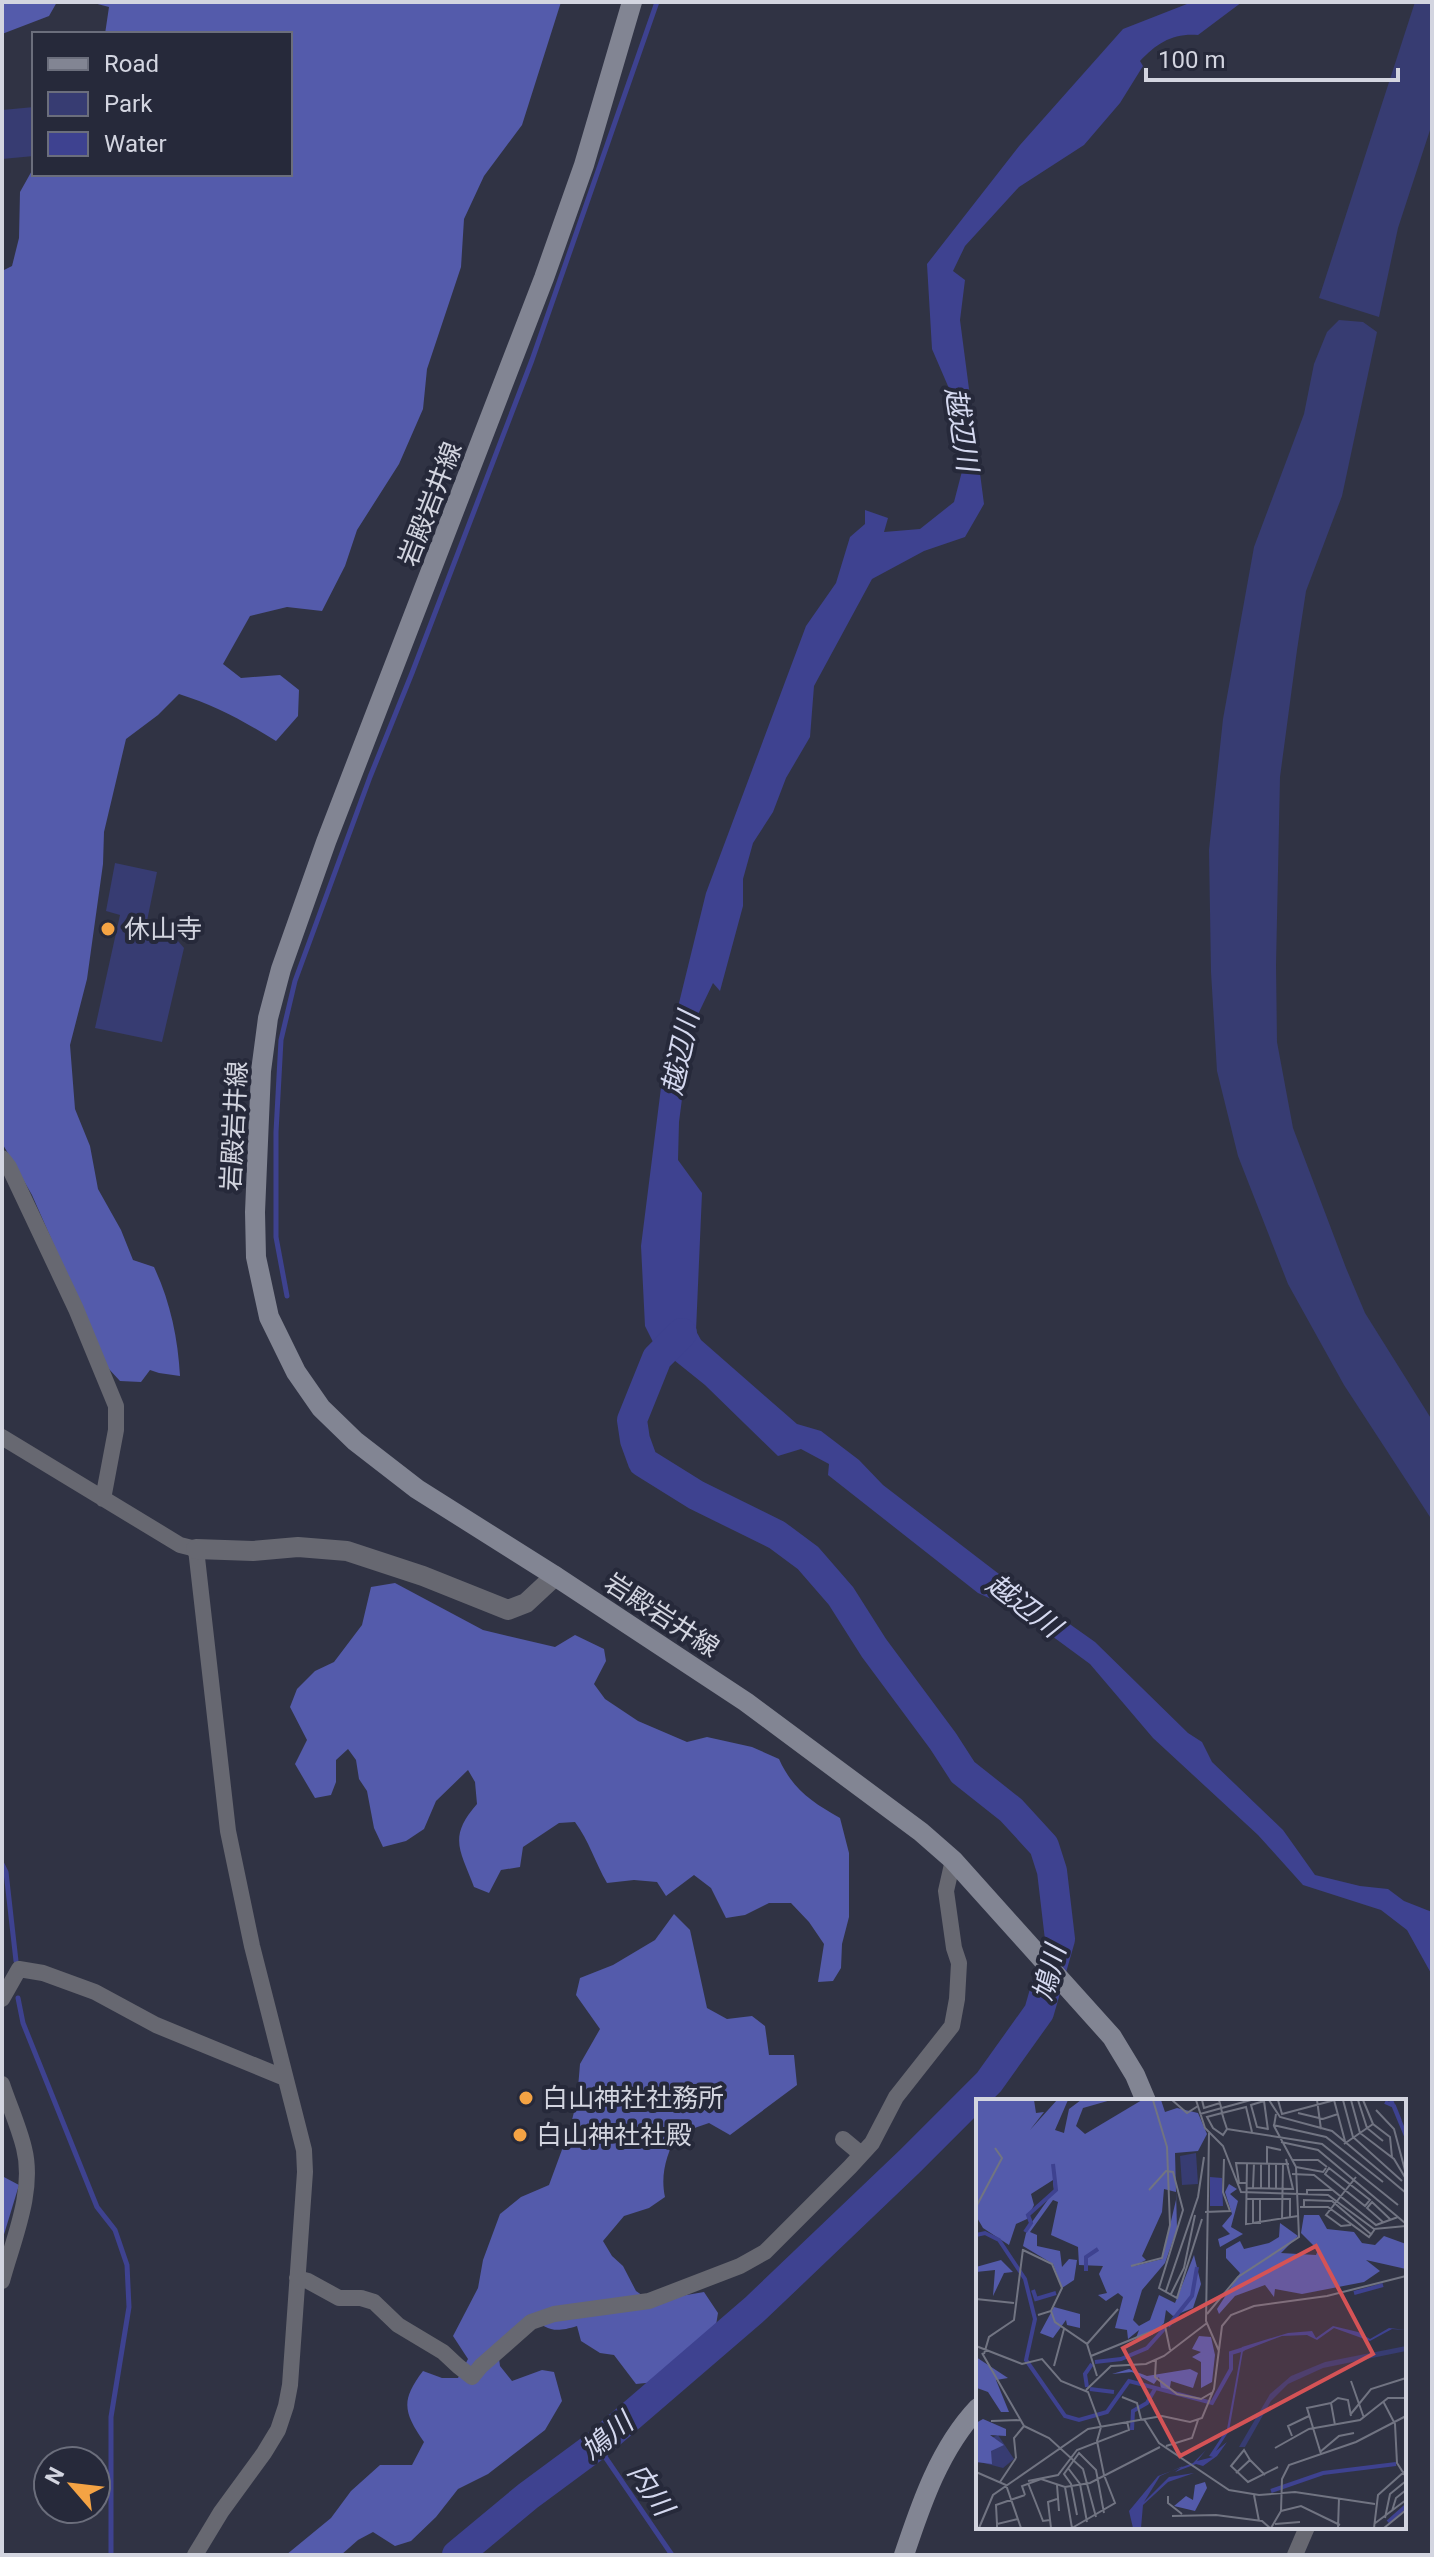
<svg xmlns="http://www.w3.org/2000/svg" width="1434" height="2557" font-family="Roboto,'Noto Sans JP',sans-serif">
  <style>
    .green { fill: #373c72 }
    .forest { fill: #545bab }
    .water { fill: #3e4290 }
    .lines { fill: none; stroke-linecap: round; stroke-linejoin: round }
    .stream { stroke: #3e4290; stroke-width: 5 }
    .river { stroke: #3e4290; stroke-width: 30 }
    .minor { stroke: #676871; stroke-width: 16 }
    .tertiary { stroke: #676871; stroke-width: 20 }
    .secondary { stroke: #828593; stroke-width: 20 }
    .poi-dot { fill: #f4a344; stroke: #26293a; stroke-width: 3 }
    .labels { text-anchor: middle; stroke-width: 8; stroke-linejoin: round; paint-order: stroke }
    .street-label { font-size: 26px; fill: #d3d5e0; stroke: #26293a }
    .poi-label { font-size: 26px; fill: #d3d5e0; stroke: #26293a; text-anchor: start }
    .water-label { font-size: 28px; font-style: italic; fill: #d4d8ef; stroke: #26293a }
    .inset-river { fill: none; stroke: #3e4290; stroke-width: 4 }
    .inset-road { fill: none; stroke: #717482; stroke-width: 2 }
    .view { fill: #d55356; fill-opacity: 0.15; stroke: #d55356; stroke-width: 4 }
    .inset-edge { fill: none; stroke: #d3d5e0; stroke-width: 4 }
  </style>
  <rect width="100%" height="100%" fill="#303344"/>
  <path class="green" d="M1415,2H1432V124L1398,228L1379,317L1319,298Z
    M34,107V156L2,159V110Z
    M1339,320L1363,322L1377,332L1342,496L1306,591L1297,650L1280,777L1276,965L1277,1042L1293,1128L1346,1268L1365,1313L1432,1420V1520L1344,1385L1288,1284L1238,1156L1217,1071L1211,972L1209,850L1223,719L1254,547L1304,414L1314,364L1327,332Z
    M115,863L157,872L147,921L165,926L184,948L162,1042L95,1028L120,915L106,911Z"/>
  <path class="forest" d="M2,2H57L49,16L2,34Z
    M90,2H561L522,125L484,176L464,219L461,267L427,369L423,409L399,464L357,530L345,566L322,611L287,607L250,616L223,664L241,678L280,675L299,690L298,716L276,741C244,721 214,705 179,694L158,715L126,739L104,832L103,864L87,979L70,1045L75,1109L90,1146L98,1189L121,1230L133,1260L154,1267C170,1301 178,1338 180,1376L159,1373L150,1370L141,1382L120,1381L108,1368L32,1195L2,1143V271L12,266L19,238L20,192L34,167V174H290V34H105L109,7Z
    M395,1583L483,1630L555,1647L575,1635L604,1649L606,1661L594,1684L605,1699L638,1721L687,1742L707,1737L752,1747L779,1759C793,1790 812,1802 840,1818L849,1853V1917L842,1944L841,1968L833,1981L818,1982L824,1944L809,1922L791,1903H769L745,1915L726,1918L711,1888L694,1875L666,1896L657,1882L634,1880L607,1883C595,1862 589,1841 575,1822L559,1823L523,1847L520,1867L501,1870L489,1893L474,1887C461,1851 447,1838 477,1804L475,1782L468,1770L436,1801L424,1829L406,1841L383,1847L374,1828L367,1791L359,1779L356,1760L348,1749L336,1760V1782L331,1795L315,1798L295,1764L307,1740L290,1707L297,1689L315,1671L334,1662L362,1625L371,1587Z
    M674,1914L690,1930L707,2008L727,2019L752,2016L765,2026L769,2055H794L797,2085L730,2135L709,2123L677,2134C667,2154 660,2174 665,2197L649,2208L624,2216L603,2241L612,2256L623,2266L636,2291L656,2305L675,2297L704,2292L718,2313L715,2331L676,2367L655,2382L636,2384L614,2355L600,2353L581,2341L577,2326C554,2333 549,2331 529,2316L497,2344L500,2366L512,2381L542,2370L554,2372L562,2401L545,2430L488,2474L458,2489L436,2517L411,2541L395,2546L373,2532L358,2540L341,2555H286L331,2518L351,2491L380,2465H412L424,2442C404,2413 400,2401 423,2371L442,2378H458L468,2359L453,2336L478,2288L483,2260L500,2214L521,2197L549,2185L570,2128L577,2100L580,2064L600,2029L576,1995L580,1978L613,1965L655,1940Z
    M2,2176L19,2185L2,2241Z"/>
  <path class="water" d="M1192,2H1242L1198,35C1173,33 1157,43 1140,61L1143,66L1120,103L1084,145L1019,187L965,246L953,271L965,280L960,320L984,504L965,537L924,551L872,579L814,686L810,737L786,778L773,812L753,843L743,879V906L720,991L713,983L691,1029L679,1122L678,1160L702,1193L696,1331L701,1340L797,1424L821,1431L859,1460L883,1485L999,1574L1095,1642L1188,1733L1202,1742L1212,1762L1283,1830L1315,1875L1360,1886L1388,1889L1404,1901L1432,1912V1975L1407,1930L1381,1910L1303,1885L1258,1835L1153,1738L1090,1664L1018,1611L978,1593L828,1475L829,1464L801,1449L778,1456L705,1385L654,1344L645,1326L641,1246L664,1064L706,893L806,626L836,583L850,537L865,524V510L888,518L884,532L920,529L954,502L967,452L954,400L932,349L927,264L1020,145L1123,29Z"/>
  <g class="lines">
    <path class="stream" d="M287,1296L276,1237V1132L281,1040L295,981L370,777L412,673L532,360L657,2
      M2,1864L6,1872L16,1961
      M18,1998L23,2023L97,2207L115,2230L127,2265L129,2307L111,2417V2555
      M597,2445L672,2555"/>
    <path class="river" d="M457,2555L528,2496L597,2445L756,2308L910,2161L989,2082L1039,2012L1060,1939L1052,1871L1044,1846L1011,1810L963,1772L943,1741L874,1648L841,1596L808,1558L777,1535L696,1495L643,1462L635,1440L632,1420L657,1358L682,1333"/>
    <path class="minor" d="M2,1158L9,1167L76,1309L116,1406V1430L103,1499
      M2,1437L180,1545L196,1549L228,1831L252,1946L304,2150L305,2172L290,2385L286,2406L278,2430L264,2453L221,2512L195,2555
      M2,1999L19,1969L43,1973L95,1992L156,2025L285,2078
      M2,2084C9,2105 19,2127 24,2148C35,2191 13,2240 2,2281
      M843,2139L861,2154
      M297,2278L308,2281L339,2298H361L374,2302L398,2325L443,2352L458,2366L472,2377L481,2366L531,2322L554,2314L649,2301L740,2266L765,2252L850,2167L872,2143L896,2097L952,2026L957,1999L959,1963L954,1948L946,1891L953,1860
      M1295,2555L1307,2527"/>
    <path class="tertiary" d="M196,1549L253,1551L298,1547L347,1551L423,1576L508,1610L526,1603L555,1576"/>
    <path class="secondary" d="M632,2L584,165L544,278L326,842L281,969L268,1018L261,1071L255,1212L256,1257L269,1317L296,1372L321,1408L355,1441L417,1489L555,1576L746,1702L921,1832L953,1860L1112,2037L1135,2075L1146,2101
      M904,2555C921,2504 940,2448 978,2408"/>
  </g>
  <g class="poi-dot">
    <circle cx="108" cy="929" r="8"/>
    <circle cx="526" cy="2098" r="8"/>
    <circle cx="520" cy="2135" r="8"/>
  </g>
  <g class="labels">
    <g class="street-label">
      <text transform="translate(430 504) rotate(-69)" y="9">岩殿岩井線</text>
      <text transform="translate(234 1126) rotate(-87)" y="9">岩殿岩井線</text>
      <text transform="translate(662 1615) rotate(33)" y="9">岩殿岩井線</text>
    </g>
    <g class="poi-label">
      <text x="124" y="938">休山寺</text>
      <text x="542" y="2107">白山神社社務所</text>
      <text x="536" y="2144">白山神社社殿</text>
    </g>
    <g class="water-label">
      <text transform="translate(962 429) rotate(81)" y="10">越辺川</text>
      <text transform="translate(680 1053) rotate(-78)" y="10">越辺川</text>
      <text transform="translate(1024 1605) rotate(37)" y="10">越辺川</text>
      <text transform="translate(1049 1973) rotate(-76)" y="10">鳩川</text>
      <text transform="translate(607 2436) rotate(-40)" y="10">鳩川</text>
      <text transform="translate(651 2489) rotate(56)" y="10">内川</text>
    </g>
  </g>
  <g transform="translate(976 2099)">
    <rect width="430" height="430" fill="#303344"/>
    <path d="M220,54L222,85L206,86L204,57ZM430,247V252L347,269L312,285L295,302L269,348H263L294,295L315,277L349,263ZM22,336L38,360L27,369L0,362L11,341Z" fill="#373c72"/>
    <path d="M0,1H58L60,14L68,13L54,31L81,1H92L79,31L88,34L93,10L105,1H135L107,9L100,27L109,35L166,1H185L189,13L201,9L222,14L231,35L222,52L199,54L201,130L189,164L166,191L157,221L163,227L174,221L183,196L199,204L218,156L225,185L217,209L197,217L190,211L188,224L176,236L160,239L163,231L152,240L151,231L139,229L147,198L142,194L130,202L122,196L131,194L123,175L127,167L103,166L102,148L75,136L82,103L77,101L54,133L61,136V147L84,152L86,168L93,160L101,161L98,181L86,189L77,165L47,147L51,130L78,92L77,81L55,95L58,106L51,120L40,125L33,146L7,129L0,117ZM188,90L200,93V101L186,160L158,167L170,161L166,157L186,113ZM253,85L261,90L254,95L262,102L255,128L267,135L244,148L242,140L254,135L246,127L256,115L249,93ZM328,116H343L351,130L378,133L386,144L399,146L408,137L430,145V170L390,161L404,172L388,183L326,195L299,190L298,198L289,186L259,197L243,215L241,210L264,174L250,159V150L264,142L268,150L293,144L303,138L304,124L322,137L305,154L340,156L342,151L325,134ZM25,161L37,173L28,174L17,197L19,171L0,173V168ZM78,208L104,215V229L91,226L90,221L77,239L64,234ZM223,237L235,238L239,256L236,283L225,289V263L216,258L225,253L216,250ZM0,258L32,279L20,281L33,313H25L12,293L1,289ZM153,270L171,277L214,270L222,274L217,289L195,282L193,294L185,290L183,278L178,285L156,273L136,275ZM7,320L30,330V337L14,336L28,346L15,352L16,365L0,363V324ZM229,383L231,389L219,412L198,407L210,397L217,401L219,386Z" fill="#545bab" fill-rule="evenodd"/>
    <path d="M234,78L246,79L247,107H234ZM357,227L382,233L394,240L413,229L430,231L416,230L394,242L358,229L341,241L331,236L306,237L267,252L253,332L240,352L251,343L241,357L227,367L220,365L199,373L207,367L184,377L168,403L193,378L218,374L192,383L167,406L165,429H157L153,412L182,377L217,364L230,351L221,362L237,358L233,357L251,330L266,248L312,234L336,232L340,239Z" fill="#3e4290"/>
    <path class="inset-river" d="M415,1L430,37M409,3L418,7L424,22M49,133L55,124L52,116L80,91L77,65M0,136L9,134L23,141L49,180L59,220L50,261L89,317L103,321L131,313L153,282L236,304L255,270V254L268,250M110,172V158L122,150M57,191L60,200L80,194M378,194L407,186M192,227L216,197L221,168M119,263L145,260L171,249L189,229M111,288L109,275L116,265M114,290L138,293M156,331L157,312L171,304L179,290M295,392L347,374L420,365M412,423L430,407"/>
    <path class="inset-road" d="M196,1L211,14L222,7M220,1L229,29L247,47L265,93L352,96L398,130L430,127M226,1L228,9L244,4M243,1L245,8L246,14L248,21L251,30L247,36L237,29L231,18L246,14L270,8L276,33M293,1L304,18L356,32L430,94M302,1L306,15L359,1M341,1L345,30M358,1L369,42M367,1L377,38L426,82M375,1L384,34L418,60L430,80M382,1L391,29L407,42M387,1L397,25L414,38L416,58M288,2L275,6L281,28L292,30M288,2L292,31M400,11L418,30L430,75M322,14L347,20L362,15M224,15L275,1M297,26L350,38L407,83M251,30L346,45L422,106M233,34L230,222L243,252M305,43L342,51L429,124M368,45L397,25M316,61H342L351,68M271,64L270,125L322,117M291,65V48L305,51M320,68L347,73L350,69M353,69L394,101L389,107L349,75ZM316,75L338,76L400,126L422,118M271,84H263L260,64L313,65M271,89L317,90L310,60M277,89L278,64M285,89V64M293,90V65M300,90V65M173,91L190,72L197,73L207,111L183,189L201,199L226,120M331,95V91H356M270,100H314V118M328,107V101L356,102L396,136M0,108L26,59L19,49M324,108H352L393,138L399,130M229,113L254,112L247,93L248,60M306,120L307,65M408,124L391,109L396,103L415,121M277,125V100M284,125V100M375,126L365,127L350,116L380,78M47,151L76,165L86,189L75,212L62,216M155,167L186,159L194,126L191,48L177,1M190,192L222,98L228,58M195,195L208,169L219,116M0,200L38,204M75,212L79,223L111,245L121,277M231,215L262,178L323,138L320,68L298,27L300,15M111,245L142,210M0,247L46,265L66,260L85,282L112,293L125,328L121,342L128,376L139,404L96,429M6,254L48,327M8,255L13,238L38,221L47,150M115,257L189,227L194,251M180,260L179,278L201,295L225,300L237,293M78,267L88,230M375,282L388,319M110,291L135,267L170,265L188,257L231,224M146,298L161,304L165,320M407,302L419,325L421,364L430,378M374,316L395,290L430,279M168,320L183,344L253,391L283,396L319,393L399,405M15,322L45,321M359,326L355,304L362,299L372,301L375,317M48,327L73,339L107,370L120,418M316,337L312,327L333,317M190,347L216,339L222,321M299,349L333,330L384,321L412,299H430M344,353L363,337L378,334M345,355L331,309L355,304M40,359L38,339L48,327M274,361L268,351L255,367L272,383L302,368M92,369L104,385L111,423M0,373L30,386L45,429M260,374L274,361L289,376M52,382L82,376L101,351L153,331L151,322M24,383L40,359M52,384L67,422L74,421M81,386L83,412M89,388L96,429M49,396L46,387L65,380L89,388L114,384L184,348M278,396L283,422M192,397V404L206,415M305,412L325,407L364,426M416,412L420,399L430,391M101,416L95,385L88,375L103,354L120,371L128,414M196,417L240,416L286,422L294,429M409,419L414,395L430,382M21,425L20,406L49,396M299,425L324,423M398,425L430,401M3,429L17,396L112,330L186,317L214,323L226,319L238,290L246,227L255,216L278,207L351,197L430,177M21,429V425L42,420M75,429L72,403L81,400M295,429L305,412L306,380L313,366L380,343L430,317M362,429L363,399M398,429L402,396L429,372M408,429L430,411"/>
    <path class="view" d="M340,147L397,255L204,357L147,249Z"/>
    <rect width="430" height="430" class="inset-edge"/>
  </g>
  <rect width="1434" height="2557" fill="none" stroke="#d3d5e0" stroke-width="8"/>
  <rect x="32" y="32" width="260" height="144" fill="#26293a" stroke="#6b6e7c" stroke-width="2"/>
  <rect x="48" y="58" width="40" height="12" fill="#828593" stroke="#6b6e7c" stroke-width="2"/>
  <text x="104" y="72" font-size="24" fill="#d3d5e0">Road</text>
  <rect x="48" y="92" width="40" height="24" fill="#373c72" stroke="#6b6e7c" stroke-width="2"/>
  <text x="104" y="112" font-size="24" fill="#d3d5e0">Park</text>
  <rect x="48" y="132" width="40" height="24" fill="#3e4290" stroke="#6b6e7c" stroke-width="2"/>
  <text x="104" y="152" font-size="24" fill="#d3d5e0">Water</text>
  <g transform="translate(72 2485) rotate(298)"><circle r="38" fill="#26293a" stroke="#6b6e7c" stroke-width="2"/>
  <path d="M0-6L14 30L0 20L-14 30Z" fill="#f4a344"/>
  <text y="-12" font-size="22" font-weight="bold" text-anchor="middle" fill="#d3d5e0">N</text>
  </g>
  <path d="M1146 68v12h252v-12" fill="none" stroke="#d3d5e0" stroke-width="4"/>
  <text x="1158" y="68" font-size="24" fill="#d3d5e0" stroke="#26293a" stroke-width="6" paint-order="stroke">100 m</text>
</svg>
